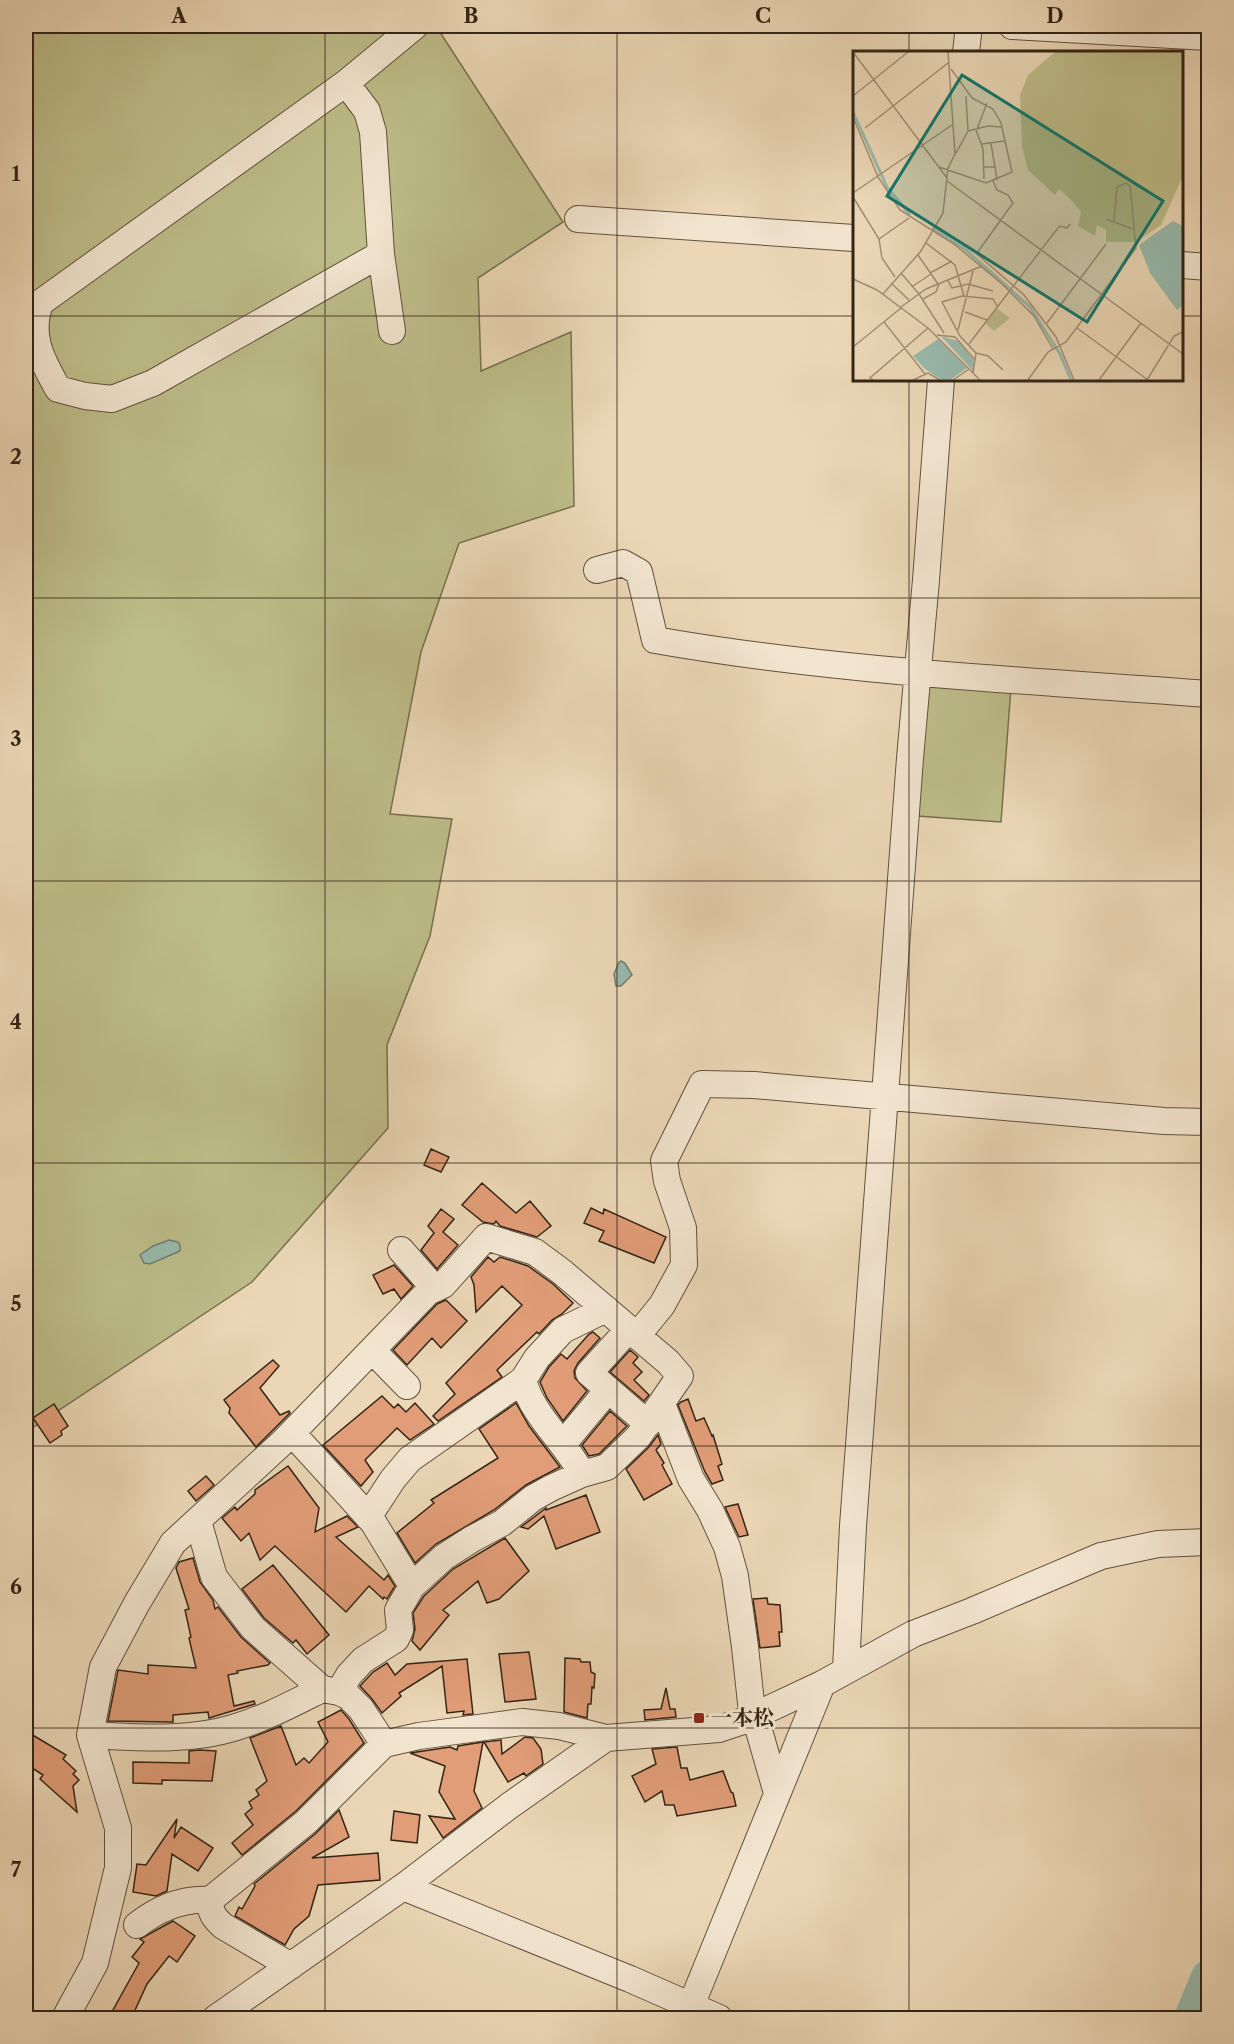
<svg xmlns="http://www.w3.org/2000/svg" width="1234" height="2044" font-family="'Libre Caslon Text','Noto Serif JP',serif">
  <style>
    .green { fill: #bdbd89; stroke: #787050; stroke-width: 1.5 }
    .water { fill: #98baad; stroke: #707e71; stroke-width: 1.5 }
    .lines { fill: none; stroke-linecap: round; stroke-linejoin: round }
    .river { stroke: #98baad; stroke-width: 34 }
    .building { fill: #e19d78; stroke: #332416; stroke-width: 1.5 }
    .minor-casing { stroke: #61513e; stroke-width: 28 }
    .minor { stroke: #f2e5d0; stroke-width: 26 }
    .grid { fill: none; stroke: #332416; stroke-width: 1.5; stroke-opacity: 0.55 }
    .poi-dot { fill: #8f2418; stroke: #f2e5d0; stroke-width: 2 }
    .labels { text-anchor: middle; stroke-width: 6; stroke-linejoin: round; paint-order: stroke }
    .poi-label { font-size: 21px; font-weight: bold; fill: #332416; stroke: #f2e5d0; text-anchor: start }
    .inset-river { fill: none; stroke: #98baad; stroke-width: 3 }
    .inset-road { fill: none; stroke: #a18f76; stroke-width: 1.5 }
    .view { fill: #0f766e; fill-opacity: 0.15; stroke: #0f766e; stroke-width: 3 }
    .inset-edge { fill: none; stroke: #332416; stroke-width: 3 }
    .neatline { fill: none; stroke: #332416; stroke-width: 2 }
    .grid-label { font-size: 20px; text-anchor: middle; font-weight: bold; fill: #332416 }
  </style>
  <rect width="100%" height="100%" fill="#ebd7b6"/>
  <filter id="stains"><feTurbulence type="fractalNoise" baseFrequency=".00333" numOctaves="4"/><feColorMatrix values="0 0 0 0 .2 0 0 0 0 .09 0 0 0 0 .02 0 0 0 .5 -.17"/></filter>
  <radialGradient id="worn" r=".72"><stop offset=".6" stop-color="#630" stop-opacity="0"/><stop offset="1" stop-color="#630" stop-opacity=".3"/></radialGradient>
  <path class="green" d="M26,26H436L563,222L478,278L481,371L571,332L574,506L459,543L421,652L390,814L452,819L430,936L387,1045L388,1128L252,1282L26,1432Z
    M927,681L1011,687L1001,822L917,816Z"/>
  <path class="water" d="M621,961L625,963L632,975L621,986H616L614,974L619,962Z
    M169,1240L178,1242L180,1245V1251L150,1264L144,1263L140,1255L153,1246Z"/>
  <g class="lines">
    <path class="river" d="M1191,2018L1208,1977"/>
  </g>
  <path class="building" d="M431,1149L449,1157L441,1172L424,1165Z
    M482,1183L516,1213L530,1201L551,1226L537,1237L500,1226L496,1221L494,1224L483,1222L462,1205Z
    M591,1208L603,1214L604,1209L666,1237L654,1263L599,1241L604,1231L584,1223Z
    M441,1209L454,1219L443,1232L458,1245L437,1269L421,1250L434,1233L428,1226Z
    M488,1257L494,1262L500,1257L528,1266L553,1284L573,1303L562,1314L552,1320L539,1334L537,1332L497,1370L502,1377L438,1421L433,1416L455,1394L446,1383L522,1305L502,1286L476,1312L474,1285L471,1277Z
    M394,1265L413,1286L401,1299L394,1289L383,1294L373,1275Z
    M446,1300L467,1321L441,1348L432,1338L407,1365L393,1350L437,1304Z
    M593,1332L600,1338L578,1363L574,1371L575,1378L587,1391L563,1421L547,1398L540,1382L549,1367L561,1354L567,1359L589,1334Z
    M630,1350L638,1357L633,1363L642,1372L634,1380L649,1395L644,1401L610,1372Z
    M273,1360L279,1366L260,1388L280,1415L289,1411L290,1413L256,1447L229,1413L230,1408L224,1400Z
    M382,1396L394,1408L398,1404L406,1412L415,1403L434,1424L410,1440L397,1428L365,1460L373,1472L361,1486L323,1445Z
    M688,1399L696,1421L704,1418L712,1436L713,1435L722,1464L718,1466L723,1480L712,1484L705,1472L678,1405L681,1402Z
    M516,1403L529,1426L560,1467L526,1485L494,1510L436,1544L415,1563L397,1533L434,1503L431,1500L498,1458L479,1429Z
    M54,1404L68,1426L61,1431L62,1435L50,1443L33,1418Z
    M610,1411L627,1426L599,1454L589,1456L582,1445Z
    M658,1435L661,1444L656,1450L664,1463L662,1465L672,1484L644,1500L626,1469L648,1448Z
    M288,1466L319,1508L315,1532L347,1516L358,1527L336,1537L384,1580L388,1575L395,1586L387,1599L384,1597L383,1599L369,1586L346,1612L275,1546L260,1560L249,1533L241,1541L222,1518L235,1507L237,1510L255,1494V1490Z
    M206,1476L214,1485L196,1501L188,1491Z
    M586,1495L600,1532L556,1549L544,1516L528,1529L521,1527L546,1508V1510Z
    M738,1504L748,1535L739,1537L725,1507Z
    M505,1538L529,1571L499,1599L487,1603L478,1581L443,1610L449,1615L420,1650L412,1641L415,1629L413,1613L424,1596L453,1569Z
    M193,1558L200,1582L213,1600L215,1609L218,1607L241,1637L270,1663L268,1665L237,1671L238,1673L228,1675L234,1706L254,1701L255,1704L209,1718L208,1712L173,1715V1722L108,1721L118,1670L148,1674V1665L196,1668L189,1638L191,1637L185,1610L189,1609L176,1568L179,1562Z
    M273,1565L329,1635L307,1654L296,1640L293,1643L264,1618L242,1589Z
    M767,1598L768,1604L780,1605L782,1632H779L780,1646L760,1648L753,1599Z
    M529,1652L536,1699L505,1702L499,1654Z
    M565,1658L580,1659L581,1662H590L591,1672L595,1674L594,1688L592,1687L591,1704H588L587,1718L564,1712Z
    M467,1659L473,1714L463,1715L464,1711L447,1713L442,1666L399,1693L401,1696L382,1713L372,1699L360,1686L373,1672L387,1663L395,1675L407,1664Z
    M666,1688L670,1709H675L676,1717L645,1720L644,1710L661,1709Z
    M341,1710L349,1719L364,1743L296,1811L242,1855L232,1843L253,1825L245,1814L252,1808L249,1802L259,1795L256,1790L267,1781L250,1738L281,1726L296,1765L304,1758L309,1763L328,1742L318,1722Z
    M26,1731L66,1755L63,1759L76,1771L73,1774L79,1780L73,1786L77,1812L40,1779L43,1775L26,1764Z
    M525,1737L533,1738L541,1749L543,1764L526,1776L524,1773L508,1782L484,1742L501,1740L502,1754Z
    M483,1742L474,1791L482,1808L443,1838L429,1816L455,1819L439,1792L445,1766L410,1753L450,1747L457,1750L458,1746Z
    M677,1747L681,1768H687L690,1780L723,1771L731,1792L733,1793L736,1806L677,1816L674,1805H665L662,1791L645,1802L632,1776L656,1764L652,1749Z
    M199,1750L216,1751L212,1781L162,1780V1784L133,1783V1762L189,1763V1751Z
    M339,1810L349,1837L312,1858L378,1853L380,1880L318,1885L309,1916L294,1929L285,1945L235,1916L239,1907L242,1909L255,1886L254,1884L315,1834Z
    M394,1811L420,1815L417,1843L391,1840Z
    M177,1819L174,1838L181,1827L213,1848L198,1871L172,1854L167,1891L156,1896L133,1892L137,1864L146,1865Z
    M173,1921L195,1936L177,1962L169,1956L147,1984L131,2019H108L139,1963L132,1957L144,1942L140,1939Z"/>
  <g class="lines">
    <g class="minor-casing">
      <path id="minor" d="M1012,26L1208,37
        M966,52L969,26
        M346,83L367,111L373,132L381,254L392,331
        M578,219L854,238
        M381,254L153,383L112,399L85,396L58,389C42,360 28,337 40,303L346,83L415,26
        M1182,265L1208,267
        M597,570L623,563L639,572L655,640C837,672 1024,680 1208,694
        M401,1250L435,1289
        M629,1329L589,1373L648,1424
        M637,1336L662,1305L684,1265L683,1228L667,1181L664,1161L702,1084L754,1085L1164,1121L1208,1122
        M372,1350L407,1386
        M662,1404L691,1479L710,1510L727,1547L735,1576L745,1647L751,1703L777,1793
        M292,1433L373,1522L412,1586
        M563,1444L608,1390
        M582,1474C565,1441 533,1417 523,1380L537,1358L563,1330L606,1309
        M368,1517L393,1479L410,1459L523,1380
        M198,1521L214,1577L253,1628L322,1689L339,1692L348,1696L361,1709L384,1744
        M846,1669L853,1526L910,758L926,580L941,380
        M90,1735C137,1737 187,1742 233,1728C264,1719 294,1703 322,1689
        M403,1887L630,1979L719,2018
        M210,1900C210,1912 214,1918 223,1926L291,1966
        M137,1925C159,1908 183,1898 210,1900L306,1822L384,1744L419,1736L522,1722L559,1726L606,1738
        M65,2018L95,1963L118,1868V1828L90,1735L103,1667L137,1603L173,1543L284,1441L428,1292L443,1285L486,1237L535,1252L562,1272L668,1362L680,1376L638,1437L607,1467L582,1474L551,1488L533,1498L502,1523L472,1539L444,1557L412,1586L398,1610L400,1630L396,1639L363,1660L349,1675L339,1692
        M216,2018L403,1887L509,1806L606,1738L719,1729L743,1721L822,1684L913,1634L972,1611L1101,1556L1158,1544L1208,1542
        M686,2018L822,1684"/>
    </g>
    <use href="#minor" class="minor"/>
  </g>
  <path class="grid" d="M325,26V2018M617,26V2018M909,26V52M26,316H854M1182,316H1208M909,380V2018M26,598H1208M26,881H1208M26,1163H1208M26,1446H1208M26,1728H1208"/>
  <rect class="poi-dot" x="693" y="1712" width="12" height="12" rx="3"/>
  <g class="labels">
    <g class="poi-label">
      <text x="711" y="1725">一本松</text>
    </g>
  </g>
  <g transform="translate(853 51)">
    <rect width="330" height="330" fill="#ebd7b6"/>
    <path d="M202,1H330V125L308,174L283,191H253V179L244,174L242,185L225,175L228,161L220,151L206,138L202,144L175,119L169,96L167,44L175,24ZM143,257L157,267L141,280L132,272Z" fill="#bdbd89"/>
    <path d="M320,170L330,175V254L324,259L297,222L286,194ZM88,285L105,290L122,311L120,320ZM85,288L114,317L97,329H89L72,318L60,305Z" fill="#98baad"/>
    <path class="inset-river" d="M0,61L34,136L57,164M79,177L113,199L177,256L207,303L218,329"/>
    <path class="inset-road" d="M0,1L94,127M0,45L55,1M0,66L25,126L47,159L101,193L148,232L181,265L200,298M12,77L95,12M124,78L134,52M123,79L130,98L131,128M115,80L135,75L148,76M129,93L151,90M138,93L142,116M103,102L115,80L113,45M86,116L133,132L159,121L148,72L140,58L119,47L98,18M130,116H142L144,129M94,130L330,303M0,142L99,74M0,146L26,188L29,207L42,226M253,168L280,178M83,175L125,204L171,244L203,286L221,329M26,188L56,167M73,192L102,214L111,245M124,202L160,152L155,144L144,139L140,130M65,204L85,233M48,222L66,243M77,222L99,210M0,228L24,239L75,277L127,329M95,230L99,237L115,233L140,240M38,232L56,249M60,235L78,223M30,243L68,200L90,162L95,117L102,103L95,1M66,243L91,282M70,248L83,241L86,233M48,256L73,238L129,215M112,261L134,269M31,271L72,323M194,272L253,193M224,277L295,329M105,279L120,220M84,284L102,286L122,309M116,293L201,182L207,175L214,177L217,173M0,296L48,257M123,302L135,305L150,319M120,322L123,302L107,285L89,251L109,245L140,248L144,255M20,329L17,327L75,277M60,329L75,322L87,329M100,329L116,318M175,329L195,301L213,291L283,197L277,135L273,132L264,136L261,171M246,329L288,272M294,329L321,285L330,281"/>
    <path class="view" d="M109,24L310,150L234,271L34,145Z"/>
    <rect width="330" height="330" class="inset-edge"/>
  </g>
  <rect width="1234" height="2044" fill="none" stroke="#ebd7b6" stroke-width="66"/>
  <rect x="33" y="33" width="1168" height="1978" class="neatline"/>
  <g class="grid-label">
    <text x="179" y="23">A</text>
    <text x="471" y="23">B</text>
    <text x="763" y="23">C</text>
    <text x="1055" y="23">D</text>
    <text x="16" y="181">1</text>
    <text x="16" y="464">2</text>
    <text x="16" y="746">3</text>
    <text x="16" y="1029">4</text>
    <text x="16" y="1311">5</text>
    <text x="16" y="1594">6</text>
    <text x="16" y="1877">7</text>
  </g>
  <rect width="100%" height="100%" filter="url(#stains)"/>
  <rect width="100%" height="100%" fill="url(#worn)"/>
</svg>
